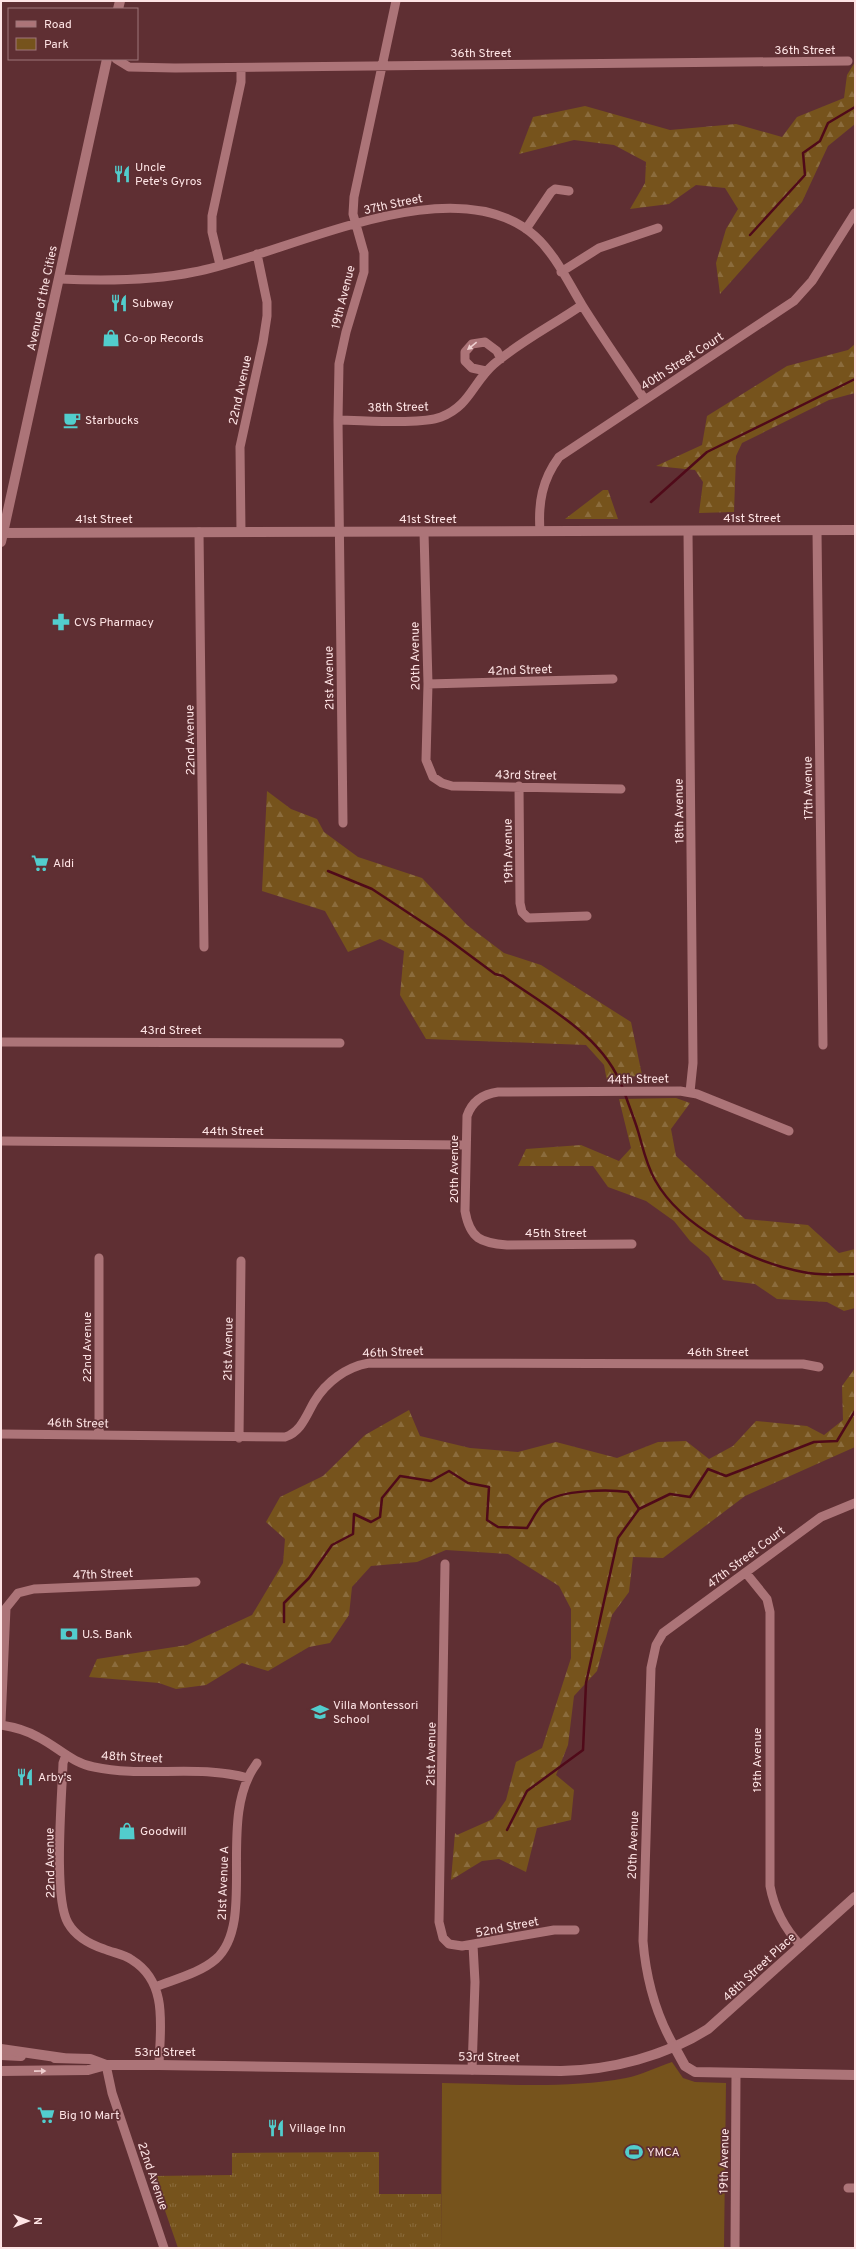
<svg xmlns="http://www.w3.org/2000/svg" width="856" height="2249" font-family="Overpass,sans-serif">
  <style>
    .grass { fill: url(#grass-tufts) }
    .forest { fill: url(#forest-firs) }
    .park { fill: #76531c }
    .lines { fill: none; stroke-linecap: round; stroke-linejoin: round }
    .stream { stroke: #500a19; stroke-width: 2.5 }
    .minor { stroke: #ac7478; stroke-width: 9 }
    .tertiary { stroke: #ac7478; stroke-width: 10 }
    .secondary { stroke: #ac7478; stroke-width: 10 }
    .oneway { fill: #eececf }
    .labels { text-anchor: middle; stroke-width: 3.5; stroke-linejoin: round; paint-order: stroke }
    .street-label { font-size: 12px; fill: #fee4e5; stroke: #5f2f33 }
    .poi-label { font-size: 12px; fill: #fee4e5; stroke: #5f2f33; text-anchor: start }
  </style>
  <defs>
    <pattern id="grass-tufts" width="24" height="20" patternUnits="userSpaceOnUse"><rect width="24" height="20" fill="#76531c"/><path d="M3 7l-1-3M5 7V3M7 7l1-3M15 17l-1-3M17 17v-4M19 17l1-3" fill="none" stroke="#8b6c3d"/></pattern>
    <pattern id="forest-firs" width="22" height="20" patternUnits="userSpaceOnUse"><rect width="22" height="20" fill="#76531c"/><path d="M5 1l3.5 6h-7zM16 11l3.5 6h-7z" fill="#8b6c3d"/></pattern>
  </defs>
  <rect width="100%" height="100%" fill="#5f2f33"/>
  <path class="grass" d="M379,2152V2194H441V2248H178L153,2176L232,2175V2153Z"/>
  <path class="forest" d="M855,62V124L828,146L802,202L720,294L716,263L726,229L738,209L725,188L696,185L669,204L630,209L645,183L646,162L614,145L574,140L519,154L533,117L585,106L670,130L736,124L782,137L797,117L844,98L847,75Z
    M855,344V393L829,400L742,443L736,456L734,512L699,513L703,482L695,470L656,466L702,445L707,416L787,366L848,350Z
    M603,490H608L618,519H565Z
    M267,791L291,809L317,819L324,832L358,857L422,878L467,925L504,953L541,965L631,1022L642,1075L607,1081L604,1065L586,1045L426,1039L400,995L404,951L380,939L348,952L325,911L262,891Z
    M676,1098L690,1103L671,1129L676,1156L745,1219L808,1225L839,1253L855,1249V1308L844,1311L827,1302L777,1299L755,1284L723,1280L709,1257L690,1241L674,1221L646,1201L608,1187L593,1166H518L526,1149L581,1145L619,1161L631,1148L619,1099Z
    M855,1368V1447L745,1496L663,1558L633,1557L629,1592L612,1615L597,1671L574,1696L568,1745L556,1775L574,1790L571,1820L537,1828L526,1872L499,1859L482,1861L451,1880L455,1833L457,1835L493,1819L506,1800L516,1762L542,1748L571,1658V1609L559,1586L508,1554L446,1550L417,1562L371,1566L352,1587L349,1615L330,1643L309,1647L268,1671L242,1663L206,1685L176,1689L159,1683L89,1677L97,1659L187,1645L252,1615L283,1563L285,1539L266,1522L280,1497L323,1476L365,1435L409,1410L420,1436L470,1448L518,1452L556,1442L617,1458L658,1442L686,1441L709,1459L733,1446L756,1421L807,1426L824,1435L843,1420L842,1386Z"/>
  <path class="park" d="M672,2062L683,2078L695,2082L726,2083L724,2248H441L442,2083C503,2084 565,2089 626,2078C641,2075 657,2067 672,2062Z"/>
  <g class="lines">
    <path class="stream" d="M750,235L805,175L803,153L820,141L828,123L855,107
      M651,502L707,452L855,379
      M328,871L372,889L445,937L495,974L503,976C547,1007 604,1036 623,1089
      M625,1094C629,1106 634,1118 638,1131C643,1148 646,1164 655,1180C681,1227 751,1262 803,1272C819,1276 838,1274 855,1274
      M284,1622V1603L309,1578L332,1545L353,1534L354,1514L371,1522L380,1517L382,1498L400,1476L431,1481L449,1471L468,1483L489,1487L487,1520L498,1527L527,1528C532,1520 538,1507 545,1502C561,1490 608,1489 628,1492L639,1509
      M507,1830L527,1791L583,1750L586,1683L618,1538L639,1509L670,1494L690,1497L708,1469L726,1476L814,1442L837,1441L855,1411"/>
    <path class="minor" d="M116,59L129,67L175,68L848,61
      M526,229L551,192L555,189L569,191
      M220,265L212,232V216L241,82V68
      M561,272L599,248L658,228
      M60,279C104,281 151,281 194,272C286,255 453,163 535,236C555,254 568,282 582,305C602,337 624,368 645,400
      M486,371L472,368L465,361V352L472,344L485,342L497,351L501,359
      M338,420C363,420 419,425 441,417C470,406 473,382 494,364C521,341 553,325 582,305
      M540,531C538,503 542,480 559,457L794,301L812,281L855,213
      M688,531L693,1063L690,1092
      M817,531L823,1045
      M199,532L204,947
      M241,532L240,447L263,342L267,316V302L257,254
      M424,532L428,684L426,760L433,777L442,783L452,786L621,789
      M428,684L613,679
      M519,786L520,903L522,912L528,918L587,916
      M343,823L338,420L339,364L346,332L364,272V253L353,214L354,197L396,1
      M1,1042L340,1043
      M1,1141L465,1145
      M632,1244L507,1245C481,1243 470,1239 465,1211L467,1116C472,1101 483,1094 498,1092L680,1091L697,1094L789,1131
      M99,1258V1435
      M1,1434L285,1437C301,1432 306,1416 314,1402C326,1382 346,1367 369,1363L803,1364L819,1367
      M239,1438L241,1261
      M445,1564L439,1922L443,1938L449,1944L462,1946L554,1930H575
      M746,1573L767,1599L770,1612V1886C774,1908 785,1929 801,1946
      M1,1722L6,1608L18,1593L34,1589L196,1582
      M1,1725C14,1727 26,1730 38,1737C58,1747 72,1763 94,1767C144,1778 197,1764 248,1778
      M66,1755L63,1763C62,1797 53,1897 68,1923C76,1937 89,1944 104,1949C113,1953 124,1954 132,1960C169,1983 160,2028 159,2065
      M155,1987C175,1979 200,1973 216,1959C258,1921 215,1818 257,1763
      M674,2046C655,2013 646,1978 643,1941L651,1668L656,1645L663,1633L821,1517L855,1503
      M106,2065L112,2093L164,2248
      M472,2070L475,1982L473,1945
      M848,2188H855
      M735,2248L736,2074"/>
    <path class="tertiary" d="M1,533L855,530
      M674,2046L685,2066L695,2072L855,2075
      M1,2055L21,2056
      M55,2058L90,2059L106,2065
      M1,2071L88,2070L106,2065H159L561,2071C612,2070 665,2056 708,2029L855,1897"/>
    <path class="secondary" d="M118,9L120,1
      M1,542L107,59
      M1,2049L63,2058"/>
  </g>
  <defs><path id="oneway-solid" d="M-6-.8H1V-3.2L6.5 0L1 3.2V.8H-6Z"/></defs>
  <g class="oneway">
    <use href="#oneway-solid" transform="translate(472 346) rotate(141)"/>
    <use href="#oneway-solid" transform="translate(40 2071) rotate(-1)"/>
  </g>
  <defs>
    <g id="restaurant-bare" transform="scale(1.38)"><path d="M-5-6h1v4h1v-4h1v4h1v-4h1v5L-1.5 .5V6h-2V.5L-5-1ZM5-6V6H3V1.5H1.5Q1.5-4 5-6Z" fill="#52cdcd" stroke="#5f2f33" stroke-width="2.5" paint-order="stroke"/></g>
    <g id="shop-bare" transform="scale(1.38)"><path d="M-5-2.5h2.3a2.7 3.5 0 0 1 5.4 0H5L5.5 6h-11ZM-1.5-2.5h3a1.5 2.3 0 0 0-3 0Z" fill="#52cdcd" stroke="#5f2f33" stroke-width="2.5" paint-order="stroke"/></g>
    <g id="cafe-bare" transform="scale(1.38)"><path d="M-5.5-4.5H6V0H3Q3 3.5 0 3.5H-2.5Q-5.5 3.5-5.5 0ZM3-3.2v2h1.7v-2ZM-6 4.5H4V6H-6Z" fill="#52cdcd" stroke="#5f2f33" stroke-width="2.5" paint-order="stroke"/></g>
    <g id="pharmacy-bare" transform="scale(1.38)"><path d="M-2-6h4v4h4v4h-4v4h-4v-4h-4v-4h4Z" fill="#52cdcd" stroke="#5f2f33" stroke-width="2.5" paint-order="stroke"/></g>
    <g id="supermarket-bare" transform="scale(1.38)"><path d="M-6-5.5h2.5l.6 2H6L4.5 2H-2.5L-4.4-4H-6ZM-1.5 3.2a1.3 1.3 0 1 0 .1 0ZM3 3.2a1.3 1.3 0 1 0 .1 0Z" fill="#52cdcd" stroke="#5f2f33" stroke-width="2.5" paint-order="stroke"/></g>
    <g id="bank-bare" transform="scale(1.38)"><path d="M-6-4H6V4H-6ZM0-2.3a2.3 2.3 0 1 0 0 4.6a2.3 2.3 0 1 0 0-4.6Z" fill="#52cdcd" stroke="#5f2f33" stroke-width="2.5" paint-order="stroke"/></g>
    <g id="school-bare" transform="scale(1.38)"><path d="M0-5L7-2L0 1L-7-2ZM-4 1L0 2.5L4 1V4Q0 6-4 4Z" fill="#52cdcd" stroke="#5f2f33" stroke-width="2.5" paint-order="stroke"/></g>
    <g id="stadium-bare" transform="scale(1.38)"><path d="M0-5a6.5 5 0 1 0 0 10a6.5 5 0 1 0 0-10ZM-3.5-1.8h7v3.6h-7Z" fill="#52cdcd" stroke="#5f2f33" stroke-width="2.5" paint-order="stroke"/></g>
  </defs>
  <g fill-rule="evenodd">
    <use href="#restaurant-bare" x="122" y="174"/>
    <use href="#restaurant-bare" x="119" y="303"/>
    <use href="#shop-bare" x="111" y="338"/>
    <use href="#cafe-bare" x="72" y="420"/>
    <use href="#pharmacy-bare" x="61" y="622"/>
    <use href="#supermarket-bare" x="40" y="863"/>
    <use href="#bank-bare" x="69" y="1634"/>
    <use href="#school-bare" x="320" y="1712"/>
    <use href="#restaurant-bare" x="25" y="1777"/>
    <use href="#shop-bare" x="127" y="1831"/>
    <use href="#supermarket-bare" x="46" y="2115"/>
    <use href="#restaurant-bare" x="276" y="2128"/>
    <use href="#stadium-bare" x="634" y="2152"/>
  </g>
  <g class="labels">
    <g class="street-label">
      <text x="805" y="54">36th Street</text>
      <text x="481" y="57">36th Street</text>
      <text transform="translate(393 204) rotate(-12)" y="4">37th Street</text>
      <text transform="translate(343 297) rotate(-76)" y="4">19th Avenue</text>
      <text transform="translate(42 298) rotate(-78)" y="4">Avenue of the Cities</text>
      <text transform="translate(682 361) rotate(-33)" y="4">40th Street Court</text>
      <text transform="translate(240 390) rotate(-78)" y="4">22nd Avenue</text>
      <text transform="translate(398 407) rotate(-1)" y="4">38th Street</text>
      <text x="752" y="522">41st Street</text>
      <text x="104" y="523">41st Street</text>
      <text x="428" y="523">41st Street</text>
      <text transform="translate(415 656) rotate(-91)" y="4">20th Avenue</text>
      <text transform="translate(520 670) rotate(-2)" y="4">42nd Street</text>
      <text transform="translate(329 678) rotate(-91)" y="4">21st Avenue</text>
      <text transform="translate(190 740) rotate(-91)" y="4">22nd Avenue</text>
      <text transform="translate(526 775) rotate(1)" y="4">43rd Street</text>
      <text transform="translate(808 788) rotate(-91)" y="4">17th Avenue</text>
      <text transform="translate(679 811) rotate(-91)" y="4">18th Avenue</text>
      <text transform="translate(508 851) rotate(-91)" y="4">19th Avenue</text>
      <text x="171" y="1034">43rd Street</text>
      <text transform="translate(638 1079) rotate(-1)" y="4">44th Street</text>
      <text x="233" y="1135">44th Street</text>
      <text transform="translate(454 1169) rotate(-90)" y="4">20th Avenue</text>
      <text x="556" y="1237">45th Street</text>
      <text transform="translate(87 1347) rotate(-90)" y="4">22nd Avenue</text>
      <text transform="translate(228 1349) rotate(-89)" y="4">21st Avenue</text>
      <text transform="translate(393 1352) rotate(-2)" y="4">46th Street</text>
      <text x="718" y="1356">46th Street</text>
      <text transform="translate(78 1423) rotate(1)" y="4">46th Street</text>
      <text transform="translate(746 1557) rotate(-37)" y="4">47th Street Court</text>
      <text transform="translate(103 1574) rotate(-2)" y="4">47th Street</text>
      <text transform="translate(431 1754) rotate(-89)" y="4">21st Avenue</text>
      <text transform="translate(132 1757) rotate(3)" y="4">48th Street</text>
      <text transform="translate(757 1760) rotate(-90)" y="4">19th Avenue</text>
      <text transform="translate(633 1845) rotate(-88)" y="4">20th Avenue</text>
      <text transform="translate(50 1863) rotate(-91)" y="4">22nd Avenue</text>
      <text transform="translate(223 1883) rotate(-88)" y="4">21st Avenue A</text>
      <text transform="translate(507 1927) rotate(-11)" y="4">52nd Street</text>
      <text transform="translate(759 1967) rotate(-43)" y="4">48th Street Place</text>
      <text x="165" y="2056">53rd Street</text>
      <text transform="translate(489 2057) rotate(1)" y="4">53rd Street</text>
      <text transform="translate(724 2161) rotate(-89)" y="4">19th Avenue</text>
      <text transform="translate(153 2176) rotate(71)" y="4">22nd Avenue</text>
    </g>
    <g class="poi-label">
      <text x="135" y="171">Uncle<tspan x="135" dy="14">Pete's Gyros</tspan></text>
      <text x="132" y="307">Subway</text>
      <text x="124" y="342">Co-op Records</text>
      <text x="85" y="424">Starbucks</text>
      <text x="74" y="626">CVS Pharmacy</text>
      <text x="53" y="867">Aldi</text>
      <text x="82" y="1638">U.S. Bank</text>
      <text x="333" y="1709">Villa Montessori<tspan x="333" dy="14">School</tspan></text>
      <text x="38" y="1781">Arby's</text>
      <text x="140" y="1835">Goodwill</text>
      <text x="59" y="2119">Big 10 Mart</text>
      <text x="289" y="2132">Village Inn</text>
      <text x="647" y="2156">YMCA</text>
    </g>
  </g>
  <rect width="856" height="2249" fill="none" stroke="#fee4e5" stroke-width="4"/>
  <rect x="8" y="8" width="130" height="52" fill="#5f2f33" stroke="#9f777a"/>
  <rect x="16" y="21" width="20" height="6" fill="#ac7478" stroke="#9f777a"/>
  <text x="44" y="28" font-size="12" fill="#fee4e5">Road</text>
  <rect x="16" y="38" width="20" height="12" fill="#76531c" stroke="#9f777a"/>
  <text x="44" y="48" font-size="12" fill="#fee4e5">Park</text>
  <g transform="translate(28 2221) rotate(90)" stroke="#5f2f33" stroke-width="3" paint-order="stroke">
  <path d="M0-3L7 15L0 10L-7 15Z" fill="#fee4e5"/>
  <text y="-6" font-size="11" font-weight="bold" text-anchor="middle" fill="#fee4e5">N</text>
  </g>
</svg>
